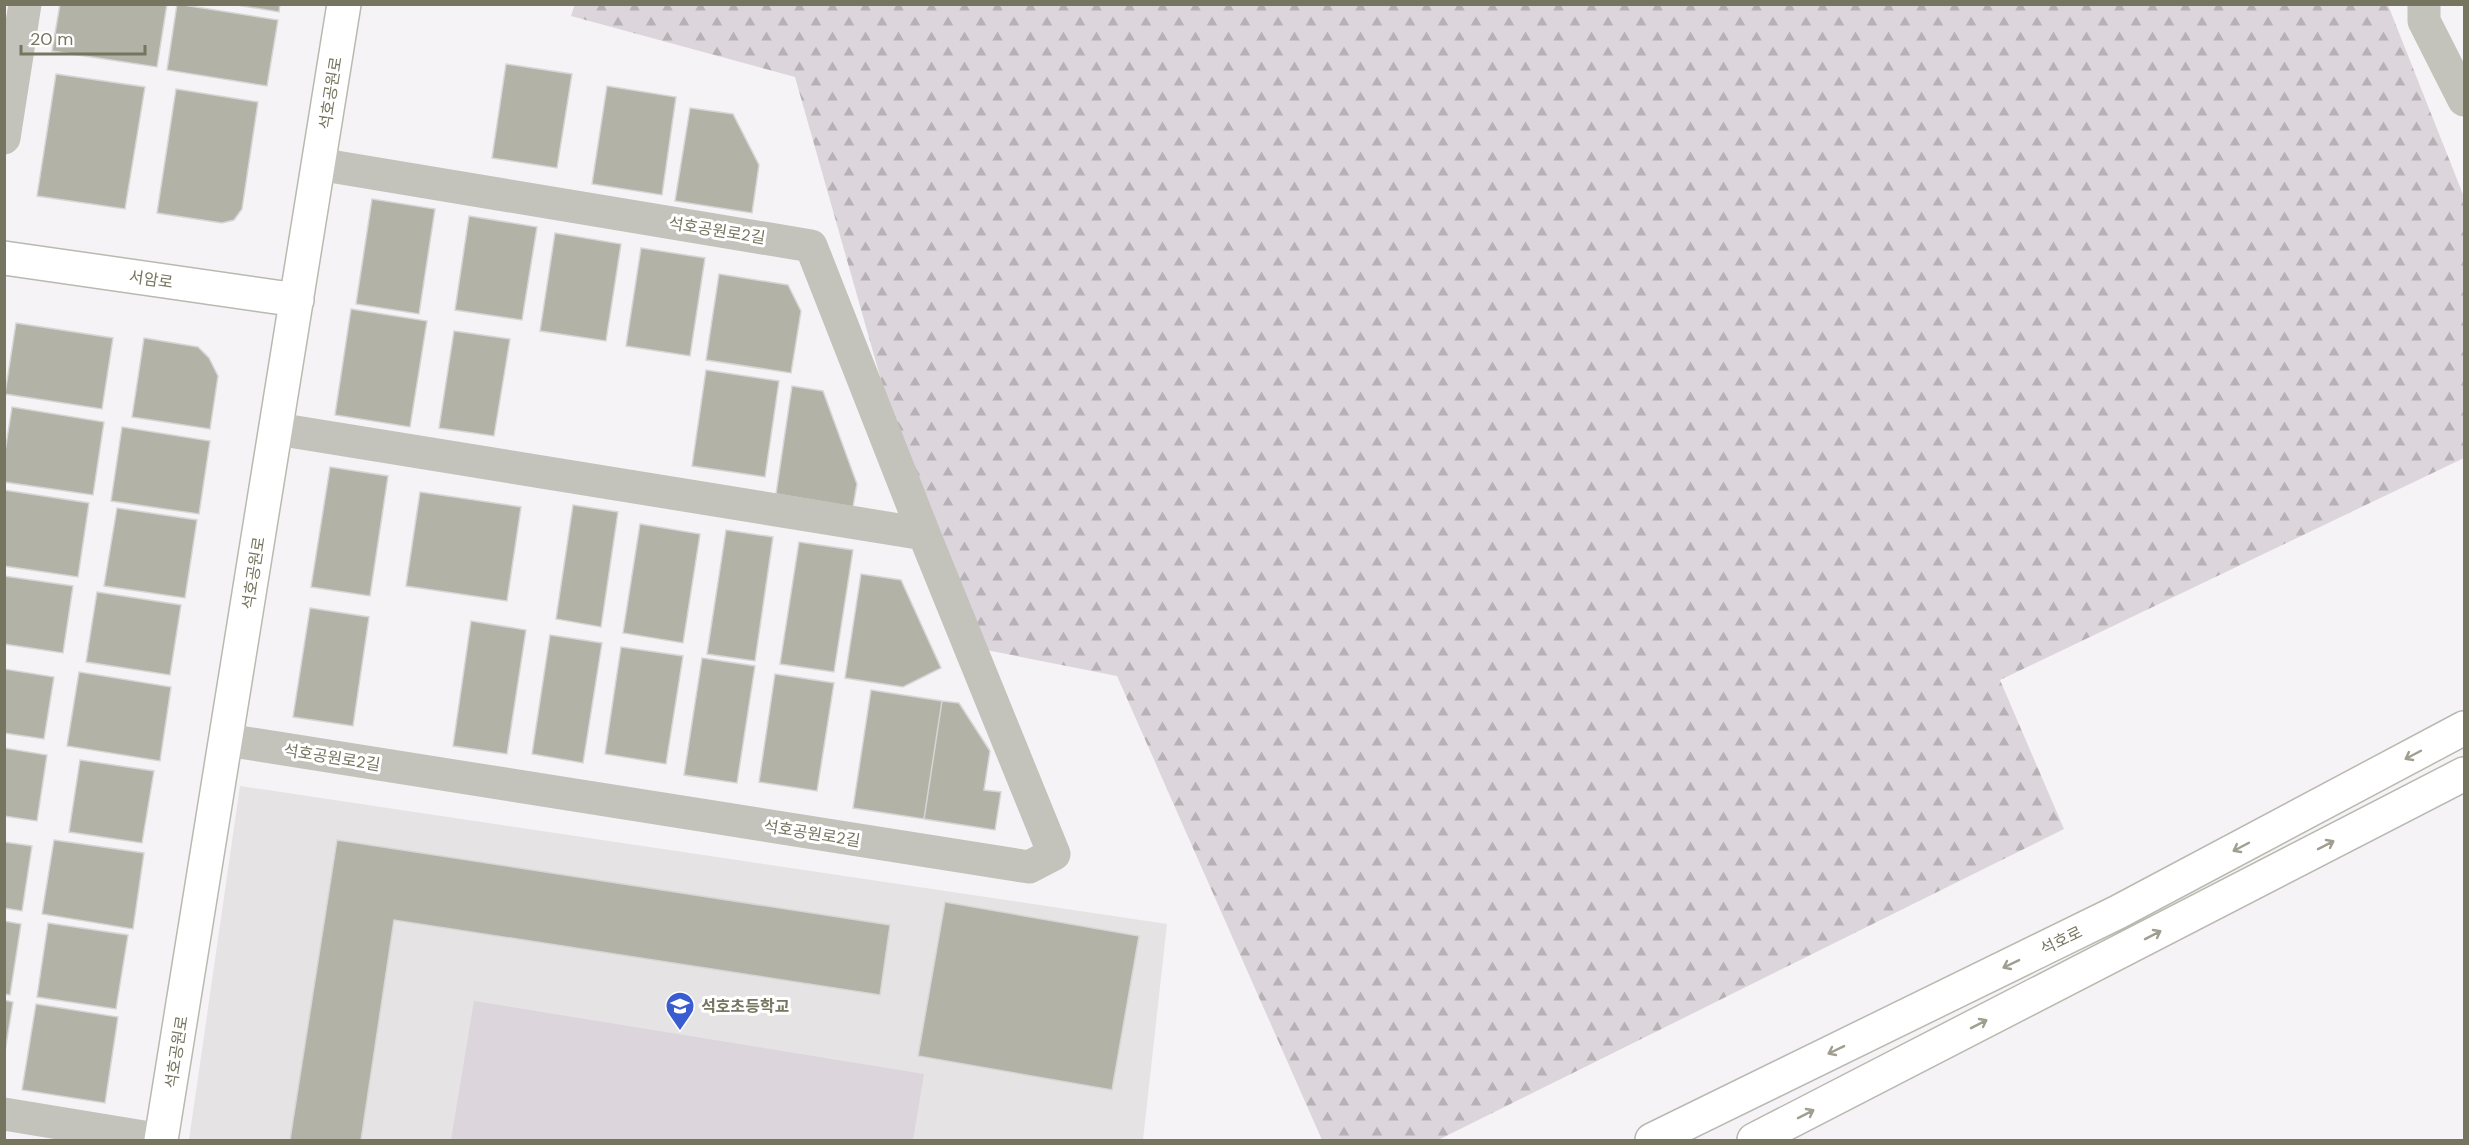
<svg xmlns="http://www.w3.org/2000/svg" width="2469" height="1145" font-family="'DM Sans','Noto Sans KR',sans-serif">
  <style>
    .built { fill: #e5e3e4 }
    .forest { fill: url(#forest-firs) }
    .park { fill: #dcd5dc }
    .building { fill: #b3b2a6; stroke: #d7d6d7; stroke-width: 1.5 }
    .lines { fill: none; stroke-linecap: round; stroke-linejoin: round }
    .secondary-casing { stroke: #b9b9b0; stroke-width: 36 }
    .street { stroke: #c3c2bb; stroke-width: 33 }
    .secondary { stroke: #fff; stroke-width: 33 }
    .oneway { stroke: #9f9e8f }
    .labels { text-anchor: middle; stroke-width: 6; stroke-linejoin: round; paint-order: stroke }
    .street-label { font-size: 16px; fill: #76755f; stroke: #fff }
    .poi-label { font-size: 16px; font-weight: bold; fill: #76755f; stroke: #fff; text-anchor: start }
  </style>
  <defs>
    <pattern id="forest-firs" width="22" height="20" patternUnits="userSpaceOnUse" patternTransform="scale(1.5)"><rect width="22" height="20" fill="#dcd5dc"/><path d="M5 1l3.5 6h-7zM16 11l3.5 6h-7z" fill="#b7b1b6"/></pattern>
  </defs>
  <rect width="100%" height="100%" fill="#f5f3f6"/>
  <path class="built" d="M240,786L1167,924L1143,1140H189Z"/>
  <path class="forest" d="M575,4L2388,5L2464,197V458L2000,680L2064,829L1438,1140H1322L1117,676L956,644L795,77L571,16Z"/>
  <path class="park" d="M474,1001L924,1074L913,1140H451Z"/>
  <path class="building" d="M60,4H167L157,67L52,51Z
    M177,4L278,20L267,86L167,70Z
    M231,4H280L279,12Z
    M506,64L572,74L557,168L492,158Z
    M56,74L145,87L125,209L37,196Z
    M607,86L676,97L662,195L592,184Z
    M176,89L258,102L242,209L234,220L222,223L157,213Z
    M690,108L733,114L759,165L752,213L675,201Z
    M372,199L435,209L419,314L356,304Z
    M469,216L537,227L522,320L455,310Z
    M555,233L621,244L606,341L540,331Z
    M641,248L705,258L690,356L626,346Z
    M719,274L788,285L801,311L791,373L706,360Z
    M351,309L427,321L410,427L335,415Z
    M16,323L113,338L102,409L5,394Z
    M454,331L510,339L494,436L439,428Z
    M144,338L198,347L209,358L218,376L210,429L132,417Z
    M706,370L779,381L765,477L692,466Z
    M792,386L823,391L857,484L853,507L776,494Z
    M12,407L104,422L93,495L4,482V458Z
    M122,427L210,441L199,514L111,501Z
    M330,467L388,476L370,596L311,587Z
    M4,490L89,503L78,577L4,566Z
    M420,492L521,507L507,601L406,586Z
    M573,505L618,512L601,627L556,619Z
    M117,508L197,520L185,598L104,586Z
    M640,524L700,534L683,643L623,633Z
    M726,530L773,537L755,661L707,654Z
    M799,542L853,550L834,672L780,664Z
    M861,574L901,580L941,668L903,687L845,678Z
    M4,576L73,586L63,653L4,644Z
    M97,592L181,605L170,675L86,662Z
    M310,608L369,617L353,726L293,717Z
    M471,621L526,630L507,754L453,746Z
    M550,635L602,643L583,763L532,754Z
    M621,647L683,656L666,764L605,754Z
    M702,658L755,666L737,783L684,775Z
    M4,669L54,677L44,739L4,733Z
    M79,672L171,687L160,761L67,746Z
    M775,674L834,683L817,791L759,782Z
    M871,690L942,701L924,819L853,808Z
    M942,701L959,703L990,751L984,790L1001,792L995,830L924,819Z
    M4,748L47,755L37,821L4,816Z
    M80,760L154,771L142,843L69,832Z
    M54,840L144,853L133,929L42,914Z
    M337,840L890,925L880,995L394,920L361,1140H290Z
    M4,842L32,846L22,911L4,908Z
    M945,902L1139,936L1112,1090L918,1056Z
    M4,921L21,924L10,995L4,994Z
    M48,923L128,935L116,1009L37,997Z
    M4,1000L13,1002L4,1058Z
    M36,1004L118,1017L105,1103L22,1090Z"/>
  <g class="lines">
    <g class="secondary-casing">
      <path id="secondary" d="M4,258L297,300
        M161,1140L344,4
        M1652,1140L2118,912L2464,728
        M1754,1140L2464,774"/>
    </g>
    <path class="street" d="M2424,4V21L2464,100
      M4,138L25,4
      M277,429L924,534
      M227,740L1029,867L1054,854L924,534L811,246L318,164
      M4,1114L162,1140"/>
    <use href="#secondary" class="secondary"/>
  </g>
  <defs><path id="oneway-shaft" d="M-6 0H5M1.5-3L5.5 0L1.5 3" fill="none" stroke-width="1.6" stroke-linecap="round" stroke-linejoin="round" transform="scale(1.5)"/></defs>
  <g class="oneway">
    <use href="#oneway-shaft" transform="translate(2413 755) rotate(152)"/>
    <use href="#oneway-shaft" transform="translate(2326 845) rotate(-27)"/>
    <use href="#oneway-shaft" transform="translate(2241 847) rotate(152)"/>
    <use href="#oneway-shaft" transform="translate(2153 935) rotate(-27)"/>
    <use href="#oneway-shaft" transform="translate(2011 964) rotate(154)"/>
    <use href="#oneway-shaft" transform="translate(1979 1024) rotate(-27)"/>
    <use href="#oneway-shaft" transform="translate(1836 1050) rotate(154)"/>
    <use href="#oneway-shaft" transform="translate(1806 1114) rotate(-27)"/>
  </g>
  <defs>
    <g id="school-pin" transform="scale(1.5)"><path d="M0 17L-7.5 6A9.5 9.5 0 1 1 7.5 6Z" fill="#395dd0" stroke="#fff"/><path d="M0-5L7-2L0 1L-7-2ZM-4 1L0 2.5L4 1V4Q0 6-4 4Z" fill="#fff"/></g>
  </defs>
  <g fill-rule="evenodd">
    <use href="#school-pin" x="680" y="1006"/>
  </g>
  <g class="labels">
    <g class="street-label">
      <text transform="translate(330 93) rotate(-81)" y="6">석호공원로</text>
      <text transform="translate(717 230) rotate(9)" y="6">석호공원로2길</text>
      <text transform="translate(151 279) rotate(8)" y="6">서암로</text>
      <text transform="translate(253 573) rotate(-81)" y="6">석호공원로</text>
      <text transform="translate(332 757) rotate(9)" y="6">석호공원로2길</text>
      <text transform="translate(812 833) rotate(9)" y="6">석호공원로2길</text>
      <text transform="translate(2061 940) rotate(-26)" y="6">석호로</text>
      <text transform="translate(176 1052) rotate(-81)" y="6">석호공원로</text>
    </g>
    <g class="poi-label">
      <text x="701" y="1012">석호초등학교</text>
    </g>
  </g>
  <rect width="2469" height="1145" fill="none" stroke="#76755f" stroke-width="12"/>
  <path d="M21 45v9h124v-9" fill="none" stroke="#76755f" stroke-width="3"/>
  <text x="30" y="45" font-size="18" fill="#76755f" stroke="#ffffff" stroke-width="4.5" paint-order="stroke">20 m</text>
</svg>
